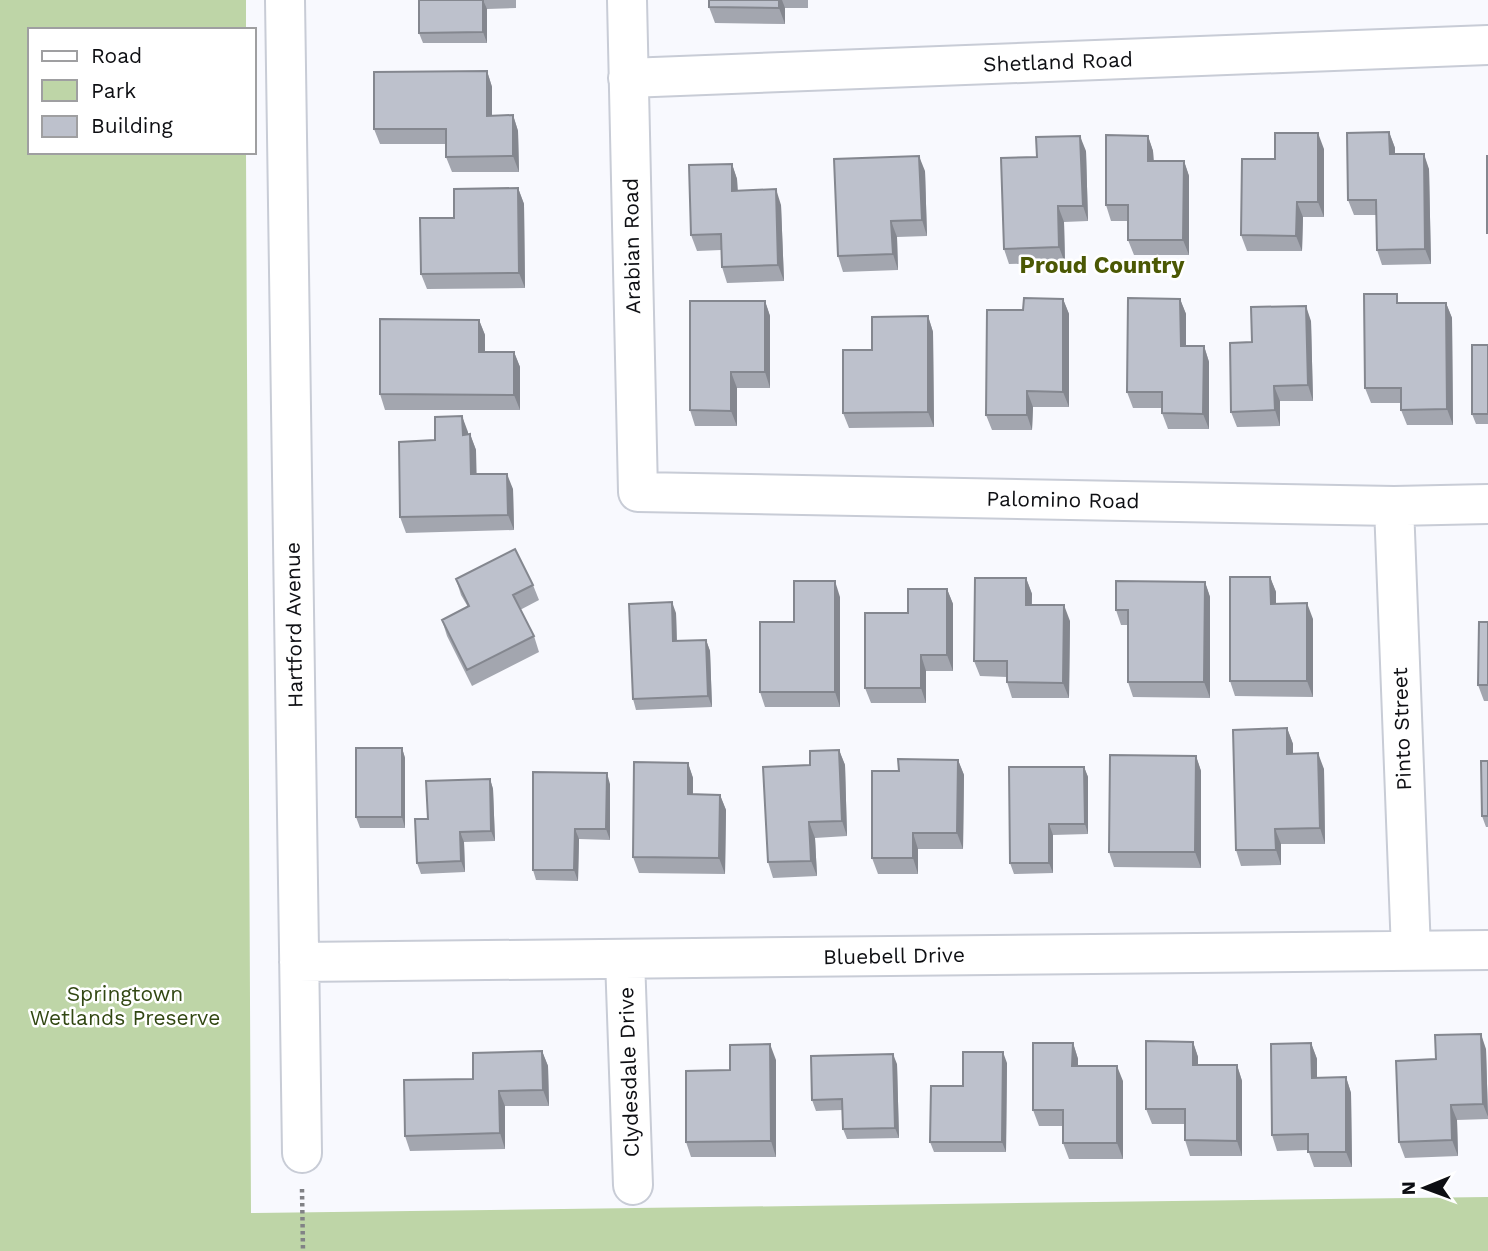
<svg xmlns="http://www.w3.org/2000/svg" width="1488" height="1251" font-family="'Work Sans',sans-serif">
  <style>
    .park { fill: #bed5a7 }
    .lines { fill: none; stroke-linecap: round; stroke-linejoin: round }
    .minor-casing { stroke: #c8ccd6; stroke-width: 42 }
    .path { stroke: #818286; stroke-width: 4.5; stroke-dasharray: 3.5 3.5; stroke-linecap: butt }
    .minor { stroke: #fff; stroke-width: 38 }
    .wall { fill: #a3a6af }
    .shaded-wall { fill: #84878f }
    .building { fill: #bdc1cc; stroke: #84878f; stroke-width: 2 }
    .labels { text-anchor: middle; stroke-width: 5; stroke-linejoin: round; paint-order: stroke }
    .street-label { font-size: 21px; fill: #0e0f13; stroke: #fff }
    .park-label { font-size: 21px; fill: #314712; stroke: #fff }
    .neighbourhood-label { font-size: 23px; font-weight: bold; fill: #4b5804; stroke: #fff }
  </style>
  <rect width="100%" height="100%" fill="#f8f9fe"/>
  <path class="park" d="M0,0H246V30H30V152H246L251,1213L1488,1197V1251H0Z"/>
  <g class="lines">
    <g class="minor-casing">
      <path id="minor" d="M285,0L302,1153
        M627,0L638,492L1394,506L1488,504
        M628,78L1488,45
        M1394,506L1411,951
        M625,959L633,1185
        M299,962L1488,950"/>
    </g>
    <path class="path" d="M302,1189L303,1251"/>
    <use href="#minor" class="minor"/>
  </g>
  <path class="wall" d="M419,0H516V8L487,9V43H423L419,33Z
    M709,0H808V8H785V24L715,23L709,7Z
    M487,71L492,87V116L513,115L518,131L519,172H452L446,157V144H380L374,129Z
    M1389,132L1395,148V154L1429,169L1431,264L1382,265L1377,250L1376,215H1354L1348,200Z
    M1148,136L1153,151L1154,161H1184L1189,176V255H1134L1128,240V221H1111L1106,205Z
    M1324,149V217H1303L1302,251H1247L1241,235L1275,159Z
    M1086,151L1088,221L1064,222L1065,263L1009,264L1004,249L1037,157Z
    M732,164L737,179L738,191L781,205L784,281L727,283L722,267L721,250L697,251L691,235Z
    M925,171L927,236L897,237L898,270L843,272L838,256Z
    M518,188L524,204L525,288L427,289L421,274Z
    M1063,299L1069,314V407H1033L1032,430H992L986,415L1023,310Z
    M1180,299L1186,314V346H1204L1209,362V429H1168L1162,413V408H1133L1127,392Z
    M765,301L770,316V388H737V426H695L690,410Z
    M1446,303L1452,318L1453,425H1407L1401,410V403H1371L1365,388Z
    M928,316L933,332L934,427L849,428L843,413Z
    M479,320L485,335V352H514L520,367V410H385L380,394Z
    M1311,321L1313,401H1280V426L1237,427L1231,412L1252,342Z
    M1488,345V424H1476L1472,414Z
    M462,416L468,435L470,434L476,450V474L513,489L514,530L406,533L400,517L435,440Z
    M1270,577L1276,592V604L1313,619V697L1235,696L1230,681Z
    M1026,578L1032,594V605L1070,621L1069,698H1012L1007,682V677L980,676L974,661Z
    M456,579L533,585L539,600L520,610L534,636L539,652L472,686L447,636L442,620L468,607L461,595Z
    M1205,582L1210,597V698L1133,697L1128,682V625H1121L1116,610Z
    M947,589L953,604V671H926V703H871L865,688L908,613Z
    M840,597V707H765L760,692L794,622Z
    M676,613L677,641L706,640L710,651L712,707L636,710L633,699Z
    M1488,622V701H1484L1478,685Z
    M1287,728L1293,744V754L1324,769L1325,844H1281V865L1241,866L1236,850Z
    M402,748L405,758V828H360L356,817Z
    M839,750L845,765L847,836L815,838L817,876L773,878L768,862L810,765Z
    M1196,756L1201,771V868L1114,867L1109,852Z
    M958,760L964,775L963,849H918V874H878L872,858L899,771Z
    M1488,761V827H1486L1482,816Z
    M688,763L693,778V794L720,795L726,810L725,874L639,873L633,857Z
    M1084,767L1088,777V834L1053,835V873L1014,874L1010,863Z
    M490,779L493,789L495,841L464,842L465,872L421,874L417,863L428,819Z
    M610,784V840L579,839L578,881L536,880L533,870Z
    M1193,1042L1198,1057V1065H1237L1242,1081V1156H1190L1185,1140V1124H1152L1146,1109Z
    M1073,1043L1078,1059V1066L1123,1081V1159H1069L1063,1143V1126H1039L1033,1110Z
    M1311,1043L1317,1059V1078L1346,1077L1351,1093L1352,1167H1314L1308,1150L1277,1151L1272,1135Z
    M1486,1049L1488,1119L1457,1120L1458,1156L1405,1158L1399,1142L1436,1059Z
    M542,1051L548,1066L549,1106H505V1149L410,1151L405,1136L473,1079Z
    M776,1060V1157H691L686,1142L730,1070Z
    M1007,1063L1006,1152H934L930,1142Z
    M897,1064L899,1138L847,1139L843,1129L842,1110L816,1111L812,1100Z"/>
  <path class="shaded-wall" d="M483,0L487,9V43L483,32Z
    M779,0H782L785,8V24L779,8Z
    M487,71L492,87V131L487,116Z
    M513,115L518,131L519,172L513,156Z
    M1389,132L1395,148V170L1390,154Z
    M1318,133L1324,149V217L1318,202Z
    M1080,136L1086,151L1088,221L1083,206Z
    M1148,136L1153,151L1154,176L1148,161Z
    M1424,154L1429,169L1431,264L1425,249Z
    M919,156L925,171L927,236L922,220Z
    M1184,161L1189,176V255L1183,240Z
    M732,164L737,179L738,207L732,191Z
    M518,188L524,204L525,288L519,273Z
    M776,189L781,205L784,281L778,265Z
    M1297,202L1303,217L1302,251L1296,236Z
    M1058,206L1064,222L1065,263L1059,247Z
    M891,221L897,237L898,270L893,254Z
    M1063,299L1069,314V407L1063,392Z
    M1180,299L1186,314V362L1181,346Z
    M765,301L770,316V388L765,372Z
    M1446,303L1452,318L1453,425L1447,409Z
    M1306,306L1311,321L1313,401L1308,385Z
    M928,316L933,332L934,427L928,412Z
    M479,320L485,335V367L479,352Z
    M1204,346L1209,362V429L1203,414Z
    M514,352L520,367V410L514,395Z
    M731,372L737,388V426L731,411Z
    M1274,386L1280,401V426L1275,410Z
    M1027,391L1033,407L1032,430L1027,415Z
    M462,416L468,432V450L463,435Z
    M470,434L476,450L477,490L471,474Z
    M507,474L513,489L514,530L508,515Z
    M1270,577L1276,592V619L1271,604Z
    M1026,578L1032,594L1031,620L1026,605Z
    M835,581L840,597V707L835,692Z
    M1205,582L1210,597V698L1204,682Z
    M947,589L953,604V671L947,655Z
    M672,602L676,613L677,652L673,641Z
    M1307,603L1313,619V697L1307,681Z
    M1064,605L1070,621L1069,698L1063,683Z
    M706,640L710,651L712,707L708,696Z
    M921,655L926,671V703L921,688Z
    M1287,728L1293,744V770L1287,754Z
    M402,748L405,758V828L402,817Z
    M839,750L845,765L847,836L842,821Z
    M1318,753L1324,769L1325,844L1320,828Z
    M1196,756L1201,771V868L1195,852Z
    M958,760L964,775L963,849L957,833Z
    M688,763L693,778V810L688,794Z
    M1084,767L1088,777V834L1085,824Z
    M607,773L610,784V840L606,829Z
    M490,779L493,789L495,841L491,831Z
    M720,795L726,810L725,874L719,858Z
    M809,822L815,838L817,876L811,861Z
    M1049,824L1053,835V873L1049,863Z
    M575,829L579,839L578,881L574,870Z
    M1275,829L1281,844V865L1276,850Z
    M460,832L464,842L465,872L461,861Z
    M913,833L918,849V874L913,858Z
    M1481,1034L1486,1049L1488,1117L1483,1104Z
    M1193,1042L1198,1057V1081L1193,1065Z
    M1073,1043L1078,1059V1082L1072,1066Z
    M1311,1043L1317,1059V1093L1312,1078Z
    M770,1044L776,1060V1157L771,1141Z
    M542,1051L548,1066L549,1106L543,1090Z
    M1003,1052L1007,1063L1006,1152L1002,1142Z
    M893,1054L897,1064L899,1138L895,1128Z
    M1237,1065L1242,1081V1156L1237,1141Z
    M1117,1066L1123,1081V1159L1117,1143Z
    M1346,1077L1351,1093L1352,1167L1346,1152Z
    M499,1091L505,1106V1149L500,1133Z
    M1451,1105L1457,1120L1458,1156L1452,1140Z"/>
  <path class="building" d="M419,0H483V32L419,33Z
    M709,0H779V8L709,7Z
    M487,71V116L513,115V156L446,157V129H374V72Z
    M1389,132L1390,154H1424L1425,249L1377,250L1376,200H1348L1347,133Z
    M1275,133H1318V202H1297L1296,236L1241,235L1242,159H1275Z
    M1106,135L1148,136V161H1184L1183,240H1128V205H1106Z
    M1080,136L1083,206H1058L1059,247L1004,249L1001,158L1037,157L1036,137Z
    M919,156L922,220L891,221L893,254L838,256L834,159Z
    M1487,156H1488V233H1487Z
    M732,164V191L776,189L778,265L722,267L721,234L691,235L689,165Z
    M518,188L519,273L421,274L420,218H454V189Z
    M1364,294H1397V303H1446L1447,409L1401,410V388H1365Z
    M1024,298L1063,299V392L1027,391V415H986L987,310H1023Z
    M1128,298L1180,299L1181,346H1204L1203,414L1162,413V392H1127Z
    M690,301H765V372H731V411L690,410Z
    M1306,306L1308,385L1274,386L1275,410L1231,412L1230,343L1252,342L1251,307Z
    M928,316V412L843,413V350H872V317Z
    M380,319L479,320V352H514V395L380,394Z
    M1472,345H1488V414H1472Z
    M462,416L463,435L470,434L471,474H507L508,515L400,517L399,442L435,440V417Z
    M515,549L533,585L513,595L534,636L467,670L442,620L469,606L456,579Z
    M1230,577H1270L1271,604L1307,603V681H1230Z
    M975,578H1026V605H1064L1063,683L1007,682V661H974Z
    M794,581H835V692H760V622H794Z
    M1116,581L1205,582L1204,682H1128V610H1116Z
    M908,589H947V655H921V688H865V613H908Z
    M672,602L673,641L706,640L708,696L633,699L629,604Z
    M1479,622H1488V685H1478Z
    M1287,728V754L1318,753L1320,828L1275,829L1276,850H1236L1233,730Z
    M356,748H402V817H356Z
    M839,750L842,821L809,822L811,861L768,862L763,767L810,765V751Z
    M1110,755L1196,756L1195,852H1109Z
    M898,759L958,760L957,833H913V858H872V771H899Z
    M1481,761H1488V816H1482Z
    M634,762L688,763V794L720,795L719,858L633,857Z
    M1009,767H1084L1085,824H1049V863H1010Z
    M533,772L607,773L606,829H575L574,870H533Z
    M490,779L491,831L460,832L461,861L417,863L415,819H428L426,781Z
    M1481,1034L1483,1104L1451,1105L1452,1140L1399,1142L1396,1061L1436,1059L1435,1035Z
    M1146,1041L1193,1042V1065H1237V1141L1185,1140V1109H1146Z
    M1033,1043H1073L1072,1066H1117V1143H1063V1110H1033Z
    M1311,1043L1312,1078L1346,1077V1152H1308V1134L1272,1135L1271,1044Z
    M770,1044L771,1141L686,1142V1071L730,1070V1045Z
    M542,1051L543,1090L499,1091L500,1133L405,1136L404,1080L473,1079V1053Z
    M963,1052H1003L1002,1142H930L931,1086H963Z
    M893,1054L895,1128L843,1129L842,1099L812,1100L811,1056Z"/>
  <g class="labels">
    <g class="street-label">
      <text transform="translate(1058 62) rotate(-2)" y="7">Shetland Road</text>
      <text transform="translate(632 246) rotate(-91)" y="7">Arabian Road</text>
      <text transform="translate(1063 500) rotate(1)" y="7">Palomino Road</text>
      <text transform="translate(294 625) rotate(-91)" y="7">Hartford Avenue</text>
      <text transform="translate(1402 729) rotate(-92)" y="7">Pinto Street</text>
      <text transform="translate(894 956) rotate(-1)" y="7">Bluebell Drive</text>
      <text transform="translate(629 1072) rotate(-92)" y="7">Clydesdale Drive</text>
    </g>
    <g class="park-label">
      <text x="125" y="1001">Springtown<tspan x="125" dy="24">Wetlands Preserve</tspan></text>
    </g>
    <g class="neighbourhood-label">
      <text x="1102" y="273">Proud Country</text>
    </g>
  </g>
  <rect x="28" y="28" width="228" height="126" fill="#ffffff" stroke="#9f9fa1" stroke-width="2"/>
  <rect x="42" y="51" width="35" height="10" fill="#ffffff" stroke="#9f9fa1" stroke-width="2"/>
  <text x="91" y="63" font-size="21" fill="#0e0f13">Road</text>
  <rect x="42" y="80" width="35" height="21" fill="#bed5a7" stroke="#9f9fa1" stroke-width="2"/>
  <text x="91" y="98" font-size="21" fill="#0e0f13">Park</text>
  <rect x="42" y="116" width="35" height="21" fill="#bdc1cc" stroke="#9f9fa1" stroke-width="2"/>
  <text x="91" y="133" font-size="21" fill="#0e0f13">Building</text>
  <g transform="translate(1425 1188) rotate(269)" stroke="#ffffff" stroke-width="5" paint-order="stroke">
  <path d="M0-5L12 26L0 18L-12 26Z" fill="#0e0f13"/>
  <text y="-10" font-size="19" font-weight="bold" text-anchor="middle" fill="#0e0f13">N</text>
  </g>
</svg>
